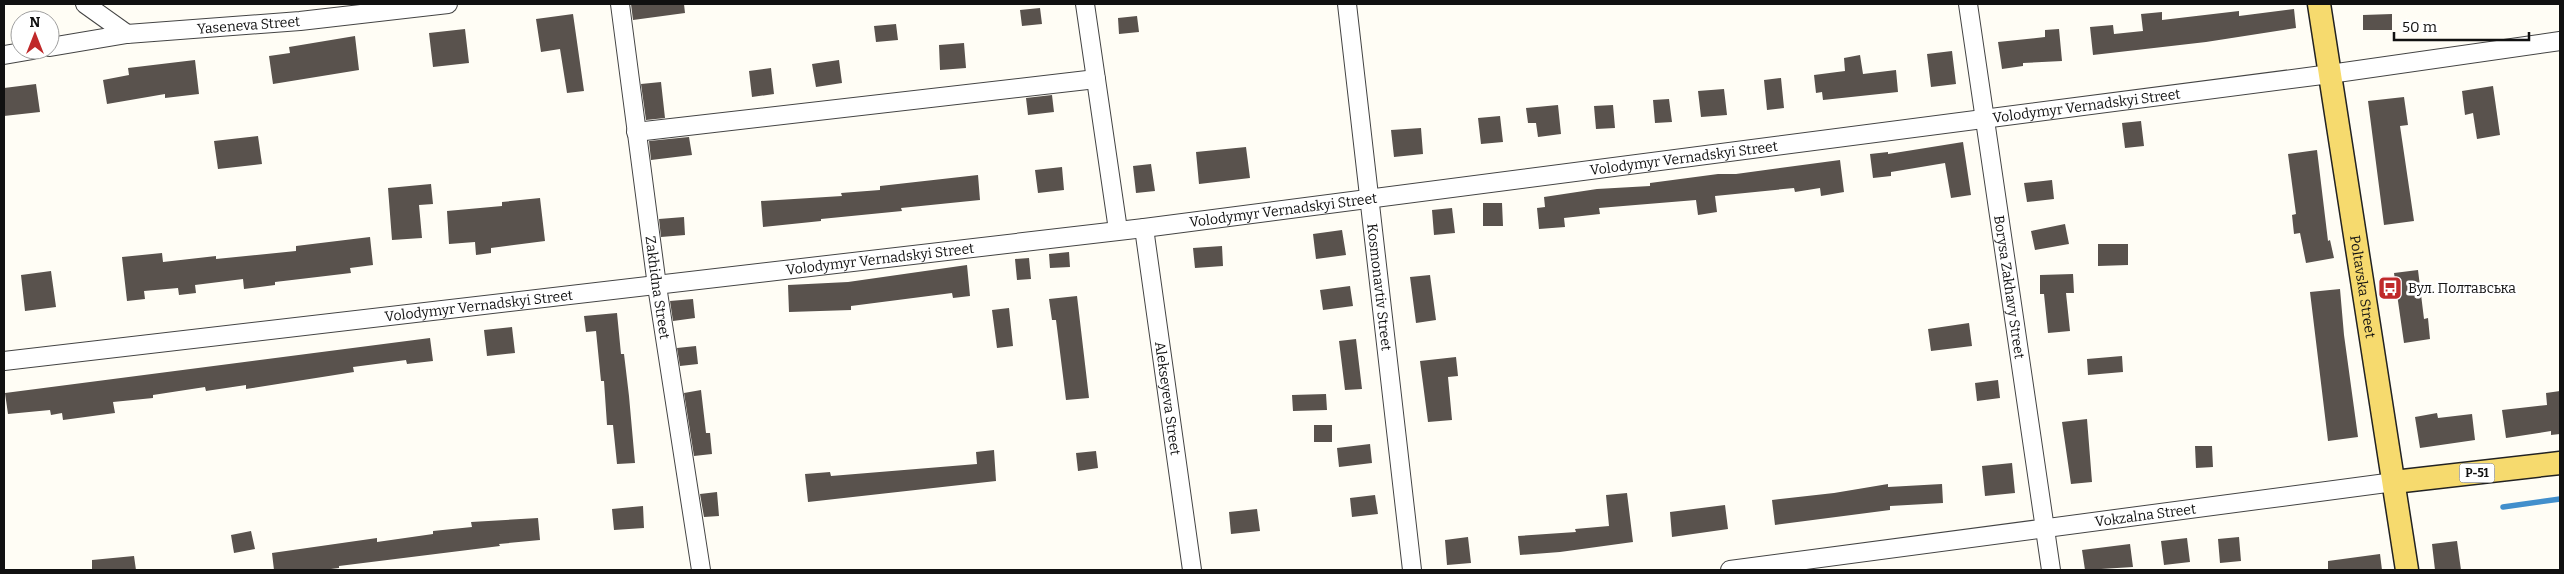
<svg xmlns="http://www.w3.org/2000/svg" width="2564" height="574" font-family="Bitter,serif">
  <style>
    .lines { fill: none; stroke-linecap: round; stroke-linejoin: round }
    .stream { stroke: #428fcc; stroke-width: 5.5 }
    .building { fill: #59524d }
    .minor-casing { stroke: #444; stroke-width: 20 }
    .major-casing { stroke: #222; stroke-width: 25 }
    .minor { stroke: #fff; stroke-width: 18 }
    .major { stroke: #f6da6e; stroke-width: 22 }
    .labels { text-anchor: middle; stroke-width: 5; stroke-linejoin: round; paint-order: stroke }
    .shield { fill: #fff; stroke: #585858; stroke-width: 1 }
    .shield-label { font-size: 12px; font-weight: bold; fill: #111 }
    .street-label { font-size: 14px; fill: #111; stroke: #fff }
    .poi-label { font-size: 14px; fill: #111; stroke: #fff; text-anchor: start }
  </style>
  <rect width="100%" height="100%" fill="#fffdf5"/>
  <g class="lines">
    <path class="stream" d="M2503,507L2560,499"/>
  </g>
  <path class="building" d="M631,4H684L685,13L633,20Z
    M1040,8L1042,24L1022,26L1020,10Z
    M2294,9L2296,28L2206,42L2093,55L2090,27L2113,25L2114,34L2143,31L2141,14L2162,12V20L2239,11V16Z
    M573,14L584,91L567,93L560,49L541,52L536,19Z
    M2392,14V30H2363V15Z
    M1137,16L1139,32L1119,34L1118,18Z
    M896,24L898,40L876,42L874,26Z
    M465,29L469,63L433,67L429,33Z
    M2059,29L2062,61L2023,63V66L2002,69L1998,42L2045,37V30Z
    M355,36L359,70L273,84L269,56L290,53L289,47Z
    M964,43L966,68L940,70L939,45Z
    M1952,51L1956,84L1931,87L1927,54Z
    M1860,55L1863,74L1896,70L1898,92L1823,100L1822,92L1816,93L1814,75L1845,71L1844,58Z
    M195,60L199,94L165,98V94L107,104L103,80L129,75L128,68Z
    M839,60L842,83L816,87L812,64Z
    M771,68L774,94L752,97L749,71Z
    M1781,78L1784,108L1767,110L1764,80Z
    M661,82L665,118L646,120L641,84Z
    M36,84L40,112L4,116V88Z
    M2493,86L2500,135L2477,139L2473,113L2465,115L2462,91Z
    M1724,89L1727,115L1701,117L1698,91Z
    M1052,95L1054,112L1028,115L1026,98Z
    M2404,97L2408,125L2400,126L2414,221L2384,225L2368,101Z
    M1669,99L1672,122L1655,123L1653,100Z
    M1558,105L1561,134L1538,137L1536,123H1528L1526,108Z
    M1613,105L1615,128L1596,129L1594,106Z
    M1500,116L1503,142L1481,144L1478,118Z
    M2141,121L2144,146L2125,148L2122,123Z
    M1421,128L1423,154L1394,157L1391,130Z
    M258,136L262,164L218,169L214,141Z
    M689,137L692,155L651,160L649,141Z
    M1963,142L1971,195L1951,198L1945,163L1891,172V176L1873,178L1870,154L1888,152V154Z
    M1246,147L1250,178L1199,184L1196,152Z
    M2317,150L2328,241L2330,240L2334,258L2306,263L2300,233L2294,234L2292,215L2296,214L2288,154Z
    M1840,160L1844,192L1821,196L1820,188L1795,192L1794,188L1715,196L1717,212L1698,215L1696,200L1599,208L1600,214L1564,218L1565,227L1539,229L1537,208L1545,207L1544,197L1597,189L1650,186V183L1718,174H1736Z
    M1151,164L1155,191L1136,193L1133,166Z
    M1062,167L1064,190L1038,193L1035,170Z
    M978,175L980,200L901,208L902,211L821,219V221L763,227L761,201L842,196L841,193L880,190V186Z
    M2052,180L2054,199L2027,202L2024,183Z
    M431,184L433,204L419,205L422,238L392,240L388,188Z
    M540,198L545,241L491,248V253L476,255L475,242L449,244L447,211L502,206V202Z
    M1483,203H1502L1503,226H1483Z
    M1452,208L1455,233L1434,235L1432,210Z
    M684,217L685,235L661,237L659,219Z
    M2065,224L2069,244L2035,250L2031,231Z
    M1342,230L1346,255L1316,259L1313,234Z
    M370,237L373,265L350,268L351,273L275,282V285L244,289L243,279L195,285L196,293L179,295L178,288L144,291L145,299L127,301L122,257L162,253L163,262L216,256V259L296,251V246Z
    M2098,244H2128V265L2098,266Z
    M1222,246L1223,266L1195,268L1193,248Z
    M1069,252L1070,267L1050,268L1049,254Z
    M1029,258L1031,279L1017,280L1015,259Z
    M967,265L970,296L953,298L952,293L851,306V310L789,312L788,285L848,282Z
    M2418,270L2424,319L2428,318L2430,339L2404,343L2394,273Z
    M51,271L56,307L25,311L21,275Z
    M2073,274L2074,293H2066L2070,331L2048,333L2044,294H2040V275Z
    M1430,275L1436,320L1416,323L1410,277Z
    M1350,286L1353,306L1323,310L1320,290Z
    M2340,289L2344,335L2358,437L2328,441L2310,292Z
    M1077,296L1089,398L1066,400L1056,320H1052L1049,299Z
    M693,299L695,318L673,321L670,301Z
    M1009,308L1013,346L997,348L992,310Z
    M617,313L621,354H624L629,396L635,463L617,464L613,425H607L604,381H601L596,331L586,332L584,316Z
    M1969,323L1972,346L1931,351L1928,329Z
    M512,327L515,353L487,356L484,330Z
    M430,338L433,361L407,364L406,360L353,367L354,372L246,389V385L206,391L205,387L153,395V398L113,402L115,413L63,420L62,413L51,415L50,410L8,414L5,393Z
    M1356,339L1362,389L1345,390L1339,341Z
    M696,346L698,364L680,366L677,348Z
    M2122,356L2123,372L2088,375L2087,359Z
    M1456,357L1458,376L1448,377L1452,420L1428,422L1420,361Z
    M1998,380L2000,398L1977,401L1975,383Z
    M701,390L706,433H710L712,454L694,456L684,393Z
    M2560,391V434L2551,435V431L2506,438L2502,410L2547,405L2546,393Z
    M1326,394L1327,410L1293,411L1292,395Z
    M2437,413L2438,418L2472,414L2475,440L2420,448L2415,417Z
    M2087,419L2092,482L2071,484L2062,422Z
    M1314,425H1332V442H1314Z
    M1370,444L1372,463L1339,467L1337,448Z
    M2195,446H2212L2213,467L2196,468Z
    M994,450L996,481L808,502L805,474L830,472L831,476L977,464L976,452Z
    M1096,451L1098,468L1078,471L1076,453Z
    M2012,463L2015,493L1985,496L1982,466Z
    M1888,484V487L1942,484L1943,503L1890,506V510L1775,525L1772,500L1834,493Z
    M717,492L719,516L704,517L700,494Z
    M1627,493L1633,542L1560,552L1520,555L1518,536L1576,532L1575,529L1609,526L1606,495Z
    M1375,495L1378,514L1352,517L1350,498Z
    M1725,505L1728,529L1672,537L1670,512Z
    M643,506L644,528L614,530L612,509Z
    M1257,509L1260,531L1231,534L1229,512Z
    M538,518L540,540L499,544L500,546L339,566V568L323,570H274L272,553L377,538V542L433,534V531L472,527L471,522Z
    M251,531L255,549L234,553L231,535Z
    M1468,537L1471,563L1447,565L1445,540Z
    M2239,537L2241,561L2220,563L2218,539Z
    M2187,538L2190,562L2164,565L2161,541Z
    M2457,541L2461,570H2435L2432,544Z
    M2130,544L2133,567L2085,570L2082,550Z
    M2380,554L2382,570H2328V561Z
    M134,556L136,570H92V560Z"/>
  <g class="lines">
    <g class="minor-casing">
      <g id="minor">
        <path d="M85,4L127,34"/>
        <path id="s1" d="M620,4L657,286L701,570"/>
        <path d="M1085,4L1118,230"/>
        <path id="s2" d="M1347,4L1412,570"/>
        <path id="s3" d="M1968,4L2051,570"/>
        <path id="s4" d="M50,47L127,34L300,21L448,4"/>
        <path d="M4,55L33,50"/>
        <path d="M636,132L1096,79"/>
        <path id="s5" d="M1144,228L1192,570"/>
        <path id="s6" d="M4,361L1144,228L2330,74L2560,41"/>
        <path id="s7" d="M1730,570L2394,482"/>
      </g>
    </g>
    <g class="major-casing">
      <g id="major">
        <path id="s8" d="M2319,4L2407,570"/>
        <path d="M2394,482L2560,463"/>
      </g>
    </g>
    <use href="#minor" class="minor"/>
    <use href="#major" class="major"/>
  </g>
  <defs>
    <g id="bus-square" transform="scale(1.25)"><rect x="-9" y="-9" width="18" height="18" rx="4" fill="#c0292a" stroke="#fff"/><path d="M-5-6H5V4H4V6H2V4H-2V6H-4V4H-5ZM-3.5-4V0h7V-4ZM-3.5 1.2v1.5H-2V1.2ZM2 1.2v1.5H3.5V1.2Z" fill="#fff"/></g>
  </defs>
  <g fill-rule="evenodd">
    <use href="#bus-square" x="2390" y="288"/>
  </g>
  <g class="labels">
    <rect class="shield" x="2459.5" y="463.5" width="35" height="19" rx="4"/>
    <g class="shield-label">
      <text x="2477" y="477">Р-51</text>
    </g>
    <g class="street-label">
      <text dy="5" stroke="none"><textPath href="#s4" startOffset="200">Yaseneva Street</textPath></text>
      <text dy="5" stroke="none"><textPath href="#s6" startOffset="2098">Volodymyr Vernadskyi Street</textPath></text>
      <text dy="5" stroke="none"><textPath href="#s6" startOffset="1692">Volodymyr Vernadskyi Street</textPath></text>
      <text dy="5" stroke="none"><textPath href="#s6" startOffset="1288">Volodymyr Vernadskyi Street</textPath></text>
      <text dy="5" stroke="none"><textPath href="#s6" startOffset="882">Volodymyr Vernadskyi Street</textPath></text>
      <text dy="5" stroke="none"><textPath href="#s1" startOffset="286">Zakhidna Street</textPath></text>
      <text dy="5" stroke="none"><textPath href="#s2" startOffset="285">Kosmonavtiv Street</textPath></text>
      <text dy="5" stroke="none"><textPath href="#s3" startOffset="286">Borysa Zakhavy Street</textPath></text>
      <text dy="5" stroke="none"><textPath href="#s8" startOffset="286">Poltavska Street</textPath></text>
      <text dy="5" stroke="none"><textPath href="#s6" startOffset="478">Volodymyr Vernadskyi Street</textPath></text>
      <text dy="5" stroke="none"><textPath href="#s5" startOffset="172">Alekseyeva Street</textPath></text>
      <text dy="5" stroke="none"><textPath href="#s7" startOffset="419">Vokzalna Street</textPath></text>
    </g>
    <g class="poi-label">
      <text x="2408" y="293">Вул. Полтавська</text>
    </g>
  </g>
  <rect width="2564" height="574" fill="none" stroke="#111111" stroke-width="10"/>
  <g transform="translate(35 35)"><circle r="24" fill="#ffffff" stroke="#a0a0a0"/>
  <path d="M0-4L9 19L0 12L-9 19Z" fill="#c0292a"/>
  <text y="-8" font-size="14" font-weight="bold" text-anchor="middle" fill="#111111">N</text>
  </g>
  <path d="M2394 32v8h135v-8" fill="none" stroke="#111111" stroke-width="2.5"/>
  <text x="2402" y="32" font-size="15" fill="#111111" stroke="#ffffff" stroke-width="4" paint-order="stroke">50 m</text>
</svg>
